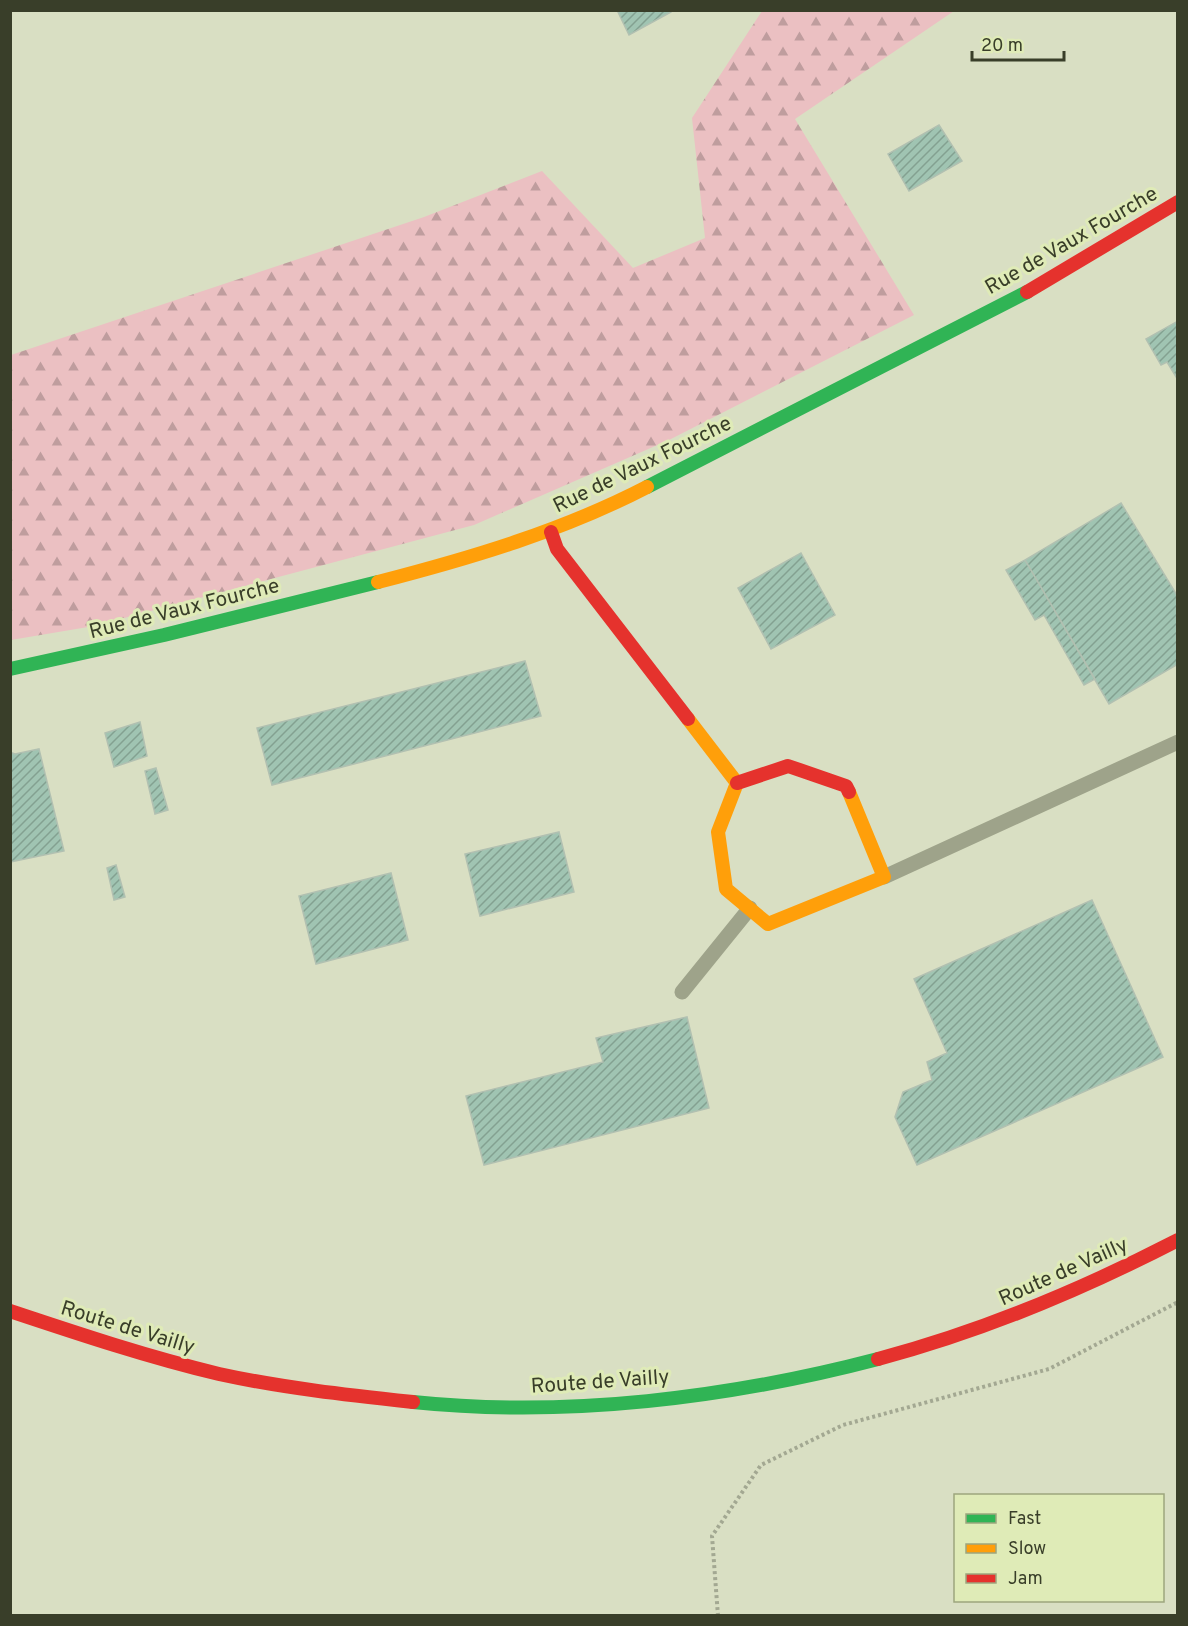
<svg xmlns="http://www.w3.org/2000/svg" width="1188" height="1626" font-family="Overpass,sans-serif">
  <style>
    .forest { fill: url(#forest-firs) }
    .building { fill: url(#building-hatch); stroke: #b1c0b1; stroke-width: 1.5 }
    .lines { fill: none; stroke-linecap: round; stroke-linejoin: round }
    .path { stroke: #a3a892; stroke-width: 4; stroke-dasharray: 3 3; stroke-linecap: butt }
    .lane { stroke: #9ea38a; stroke-width: 15 }
    .fast { stroke: #30b455; stroke-width: 14 }
    .slow { stroke: #ff9f0a; stroke-width: 14 }
    .jam { stroke: #e5322d; stroke-width: 14 }
    .labels { text-anchor: middle; stroke-width: 6; stroke-linejoin: round; paint-order: stroke }
    .street-label { font-size: 21px; fill: #393e29; stroke: #dfebb7 }
  </style>
  <defs>
    <pattern id="forest-firs" width="22" height="20" patternUnits="userSpaceOnUse" patternTransform="scale(1.5)"><rect width="22" height="20" fill="#ebc0c2"/><path d="M5 1l3.5 6h-7zM16 11l3.5 6h-7z" fill="#bf9d9e"/></pattern>
    <pattern id="building-hatch" width="6" height="6" patternUnits="userSpaceOnUse" patternTransform="scale(1.5)"><rect width="6" height="6" fill="#a0c4b2"/><path d="M-1 1l2-2M0 6l6-6M5 7l2-2" fill="none" stroke="#83a191"/></pattern>
  </defs>
  <rect width="100%" height="100%" fill="#d9dfc3"/>
  <path class="forest" d="M762,11H954L795,119L914,315L669,440L474,525L94,626L11,640V355L424,217L542,171L633,268L705,238L692,118Z"/>
  <path class="building" d="M617,10H671V12L629,35Z
    M939,125L962,161L909,191L888,154Z
    M1178,321V380L1167,362L1161,365L1146,339Z
    M1121,503L1178,597V664L1109,704L1025,560Z
    M801,553L835,615L771,649L738,588Z
    M1025,560L1095,679L1084,685L1044,615L1035,620L1006,570Z
    M525,661L541,716L272,785L257,728Z
    M140,722L147,756L114,767L105,733Z
    M39,749L64,851L10,862V752L15,754Z
    M156,768L168,810L155,814L145,771Z
    M559,832L574,892L480,916L465,854Z
    M116,865L125,897L114,900L107,868Z
    M391,873L408,940L316,964L299,896Z
    M1092,900L1163,1057L917,1165L895,1117L903,1092L932,1080L927,1062L947,1053L914,979Z
    M687,1017L709,1108L484,1165L466,1096L603,1062L596,1038Z"/>
  <g class="lines">
    <path class="path" d="M718,1616L712,1536L761,1465L843,1425L1049,1369L1178,1302"/>
    <path class="lane" d="M884,877L1178,742
      M682,992L750,908"/>
    <path class="fast" d="M647,487L1027,292
      M10,669L164,635L378,582
      M413,1402C567,1418 729,1398 878,1359"/>
    <path class="slow" d="M378,582C471,558 562,531 647,487
      M688,719L737,783L718,832L726,889L768,924L884,877L849,792"/>
    <path class="jam" d="M1027,292L1178,202
      M551,532L557,549L688,719
      M737,783L788,766L846,786L849,792
      M10,1311C79,1334 148,1357 219,1374C283,1388 348,1395 413,1402
      M878,1359C984,1331 1081,1290 1178,1240"/>
  </g>
  <g class="labels">
    <g class="street-label">
      <text transform="translate(1071 240) rotate(-30)" y="7">Rue de Vaux Fourche</text>
      <text transform="translate(642 464) rotate(-26)" y="7">Rue de Vaux Fourche</text>
      <text transform="translate(184 608) rotate(-14)" y="7">Rue de Vaux Fourche</text>
      <text transform="translate(1063 1271) rotate(-24)" y="7">Route de Vailly</text>
      <text transform="translate(128 1327) rotate(17)" y="7">Route de Vailly</text>
      <text transform="translate(600 1381) rotate(-4)" y="7">Route de Vailly</text>
    </g>
  </g>
  <rect width="1188" height="1626" fill="none" stroke="#393e29" stroke-width="24"/>
  <rect x="954" y="1494" width="210" height="108" fill="#dfebb7" stroke="#9da67e" stroke-width="1.5"/>
  <rect x="966" y="1514" width="30" height="9" fill="#30b455" stroke="#9da67e" stroke-width="1.5"/>
  <text x="1008" y="1524" font-size="18" fill="#393e29">Fast</text>
  <rect x="966" y="1544" width="30" height="9" fill="#ff9f0a" stroke="#9da67e" stroke-width="1.5"/>
  <text x="1008" y="1554" font-size="18" fill="#393e29">Slow</text>
  <rect x="966" y="1574" width="30" height="9" fill="#e5322d" stroke="#9da67e" stroke-width="1.5"/>
  <text x="1008" y="1584" font-size="18" fill="#393e29">Jam</text>
  <path d="M972 51v9h92v-9" fill="none" stroke="#393e29" stroke-width="3"/>
  <text x="981" y="51" font-size="18" fill="#393e29" stroke="#dfebb7" stroke-width="4.5" paint-order="stroke">20 m</text>
</svg>
